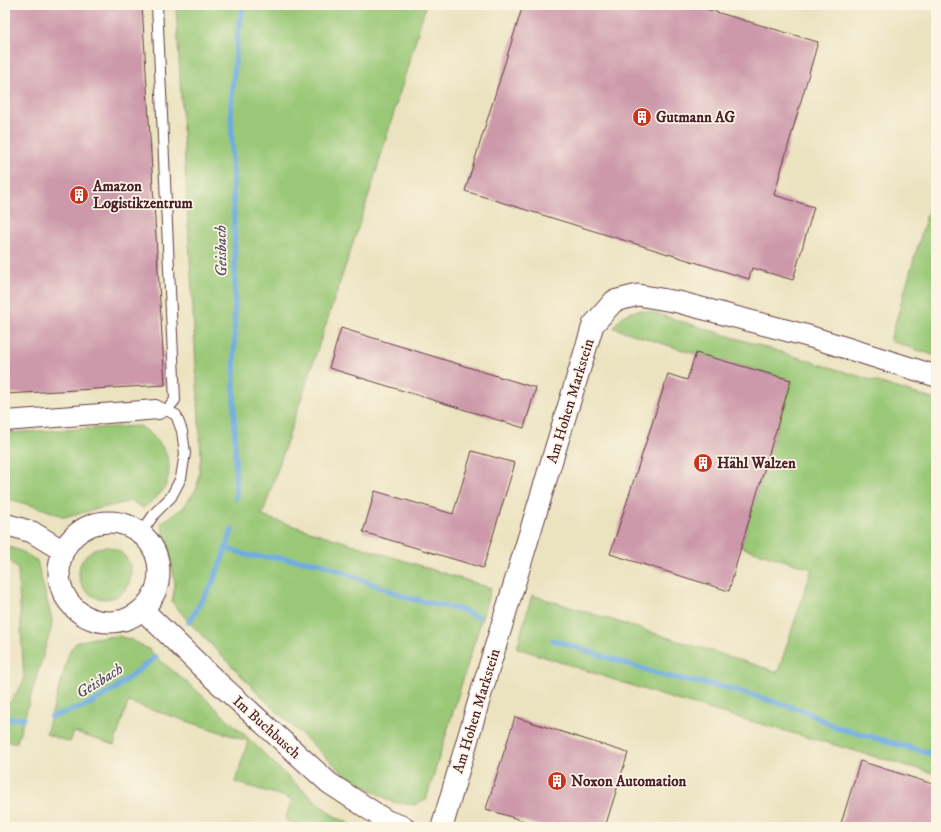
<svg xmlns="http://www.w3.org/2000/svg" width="941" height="832" font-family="'IM FELL DW Pica',serif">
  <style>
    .green { fill: #9ac877; stroke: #727451 }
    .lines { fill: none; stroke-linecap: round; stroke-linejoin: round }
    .stream { stroke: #6eabe0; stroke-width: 5.5 }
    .building { fill: #cc98aa }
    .service-casing { stroke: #623c41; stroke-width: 12 }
    .minor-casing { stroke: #623c41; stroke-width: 23 }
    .service { stroke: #fff; stroke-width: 10 }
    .minor { stroke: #fff; stroke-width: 21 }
    .labels { text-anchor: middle; stroke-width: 3.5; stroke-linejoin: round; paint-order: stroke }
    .poi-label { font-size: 15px; font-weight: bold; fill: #4a1f2b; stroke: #fcf5e5; text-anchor: start }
    .street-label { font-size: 15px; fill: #4a1f2b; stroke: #fcf5e5 }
    .water-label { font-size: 16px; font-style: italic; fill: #57506a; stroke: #fcf5e5 }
  </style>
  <rect width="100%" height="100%" fill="#fcf5e5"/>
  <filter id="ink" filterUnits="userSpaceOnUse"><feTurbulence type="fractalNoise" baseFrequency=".025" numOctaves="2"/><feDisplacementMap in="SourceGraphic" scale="8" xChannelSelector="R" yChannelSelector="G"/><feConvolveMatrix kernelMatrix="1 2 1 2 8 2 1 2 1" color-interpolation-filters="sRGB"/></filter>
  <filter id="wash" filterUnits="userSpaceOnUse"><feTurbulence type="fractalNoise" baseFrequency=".012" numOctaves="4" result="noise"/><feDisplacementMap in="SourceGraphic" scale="16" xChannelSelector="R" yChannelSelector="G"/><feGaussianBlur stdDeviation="0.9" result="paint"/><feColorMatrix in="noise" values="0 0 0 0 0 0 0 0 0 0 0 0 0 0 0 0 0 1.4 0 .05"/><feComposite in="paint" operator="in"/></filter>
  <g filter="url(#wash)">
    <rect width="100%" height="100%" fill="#ebe3c0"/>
    <path class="green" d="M176,5H426L371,189L262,516L491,588L426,800L415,805L392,802L344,774L269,704L189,622L172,602L175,584L170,555L161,523L183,508L197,488L201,456Z
      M936,184V356L890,341Z
      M638,310L651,312L936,400V774L670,698L517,648L532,595L778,672L812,569L741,547L791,380L696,353L695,354L614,328C620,316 625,314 638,310Z
      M140,426C158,437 175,458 167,480C166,483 166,487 164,489C161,494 148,504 143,508L131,501L64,517L44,509L5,498V433Z
      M5,545L25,553L37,561L52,620L51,629L17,742H5V703L10,702L24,681L18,570L5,555Z
      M79 573a26 26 0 1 1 52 0a26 26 0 1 1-52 0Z
      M118,636L132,640L150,650L156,657L195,689L249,739L291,780L331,814L355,827H308L285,820L292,799L235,782L248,741L128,702L114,745L74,732L70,742L46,734L70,650L77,642L94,638Z"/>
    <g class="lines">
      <path class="stream" d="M236,498L234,399L235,266L231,106L237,39L243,5
        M226,548L250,556L281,558L320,563L408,598L461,610L478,617
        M189,622L212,584L223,557L232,530
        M553,640L665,676L724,687L805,711L835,727L936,755
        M51,717L88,705L113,690L156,657
        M5,719L24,718"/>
    </g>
    <g id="blocks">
      <path class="building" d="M5,5H142L165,385L5,394Z
        M523,5H692L818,42L774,195L814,207L793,280L752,268L749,279L465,191Z
        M341,328L536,388L524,428L329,368Z
        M696,353L791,380L741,547L729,591L610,554L668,374L687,380Z
        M472,451L515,463L483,568L363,532L375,491L453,514Z
        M515,717L628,753L605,827H543L486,809Z
        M860,761L936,785V827H840Z"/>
    </g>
  </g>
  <g filter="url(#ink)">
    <use href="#blocks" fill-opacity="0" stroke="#623c41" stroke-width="1"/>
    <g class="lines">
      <g class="service-casing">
        <path id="service" d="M5,416L156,405L176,415L182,431L185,453L181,478L171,497L155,513L141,533
          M5,426L159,414L167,410L175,400L157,5"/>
      </g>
      <g class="minor-casing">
        <path id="minor" d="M59 572a50 50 0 1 1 100 0a50 50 0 1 1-100 0Z
          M5,524L32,532L63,551
          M143,610L213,678L329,783L387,821L404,827
          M442,827L480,697L593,325L614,301L638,295L678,302L808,336L936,376"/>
      </g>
      <use href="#service" class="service"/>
      <use href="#minor" class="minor"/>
    </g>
  </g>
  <defs>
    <g id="building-disc" transform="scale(1)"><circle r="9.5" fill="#c8321e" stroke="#fcf5e5"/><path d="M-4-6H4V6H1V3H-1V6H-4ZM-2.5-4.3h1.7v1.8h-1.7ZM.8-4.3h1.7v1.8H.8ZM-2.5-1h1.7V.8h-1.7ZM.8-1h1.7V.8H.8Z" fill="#fff"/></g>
  </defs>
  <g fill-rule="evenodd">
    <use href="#building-disc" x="642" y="117"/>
    <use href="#building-disc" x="79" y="195"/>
    <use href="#building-disc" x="703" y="463"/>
    <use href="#building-disc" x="557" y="781"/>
  </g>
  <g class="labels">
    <g class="poi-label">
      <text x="656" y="122">Gutmann AG</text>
      <text x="93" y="191">Amazon<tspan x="93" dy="17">Logistikzentrum</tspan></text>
      <text x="717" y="468">Hähl Walzen</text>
      <text x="571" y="786">Noxon Automation</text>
    </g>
    <g class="street-label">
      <text transform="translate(570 401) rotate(-73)" y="5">Am Hohen Markstein</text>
      <text transform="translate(476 711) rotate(-73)" y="5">Am Hohen Markstein</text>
      <text transform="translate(267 727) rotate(42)" y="5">Im Buchbusch</text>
    </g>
    <g class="water-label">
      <text transform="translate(220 251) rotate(-91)" y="6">Geisbach</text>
      <text transform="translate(99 680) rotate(-32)" y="6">Geisbach</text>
    </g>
  </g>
  <rect width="941" height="832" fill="none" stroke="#fcf5e5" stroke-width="20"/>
</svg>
